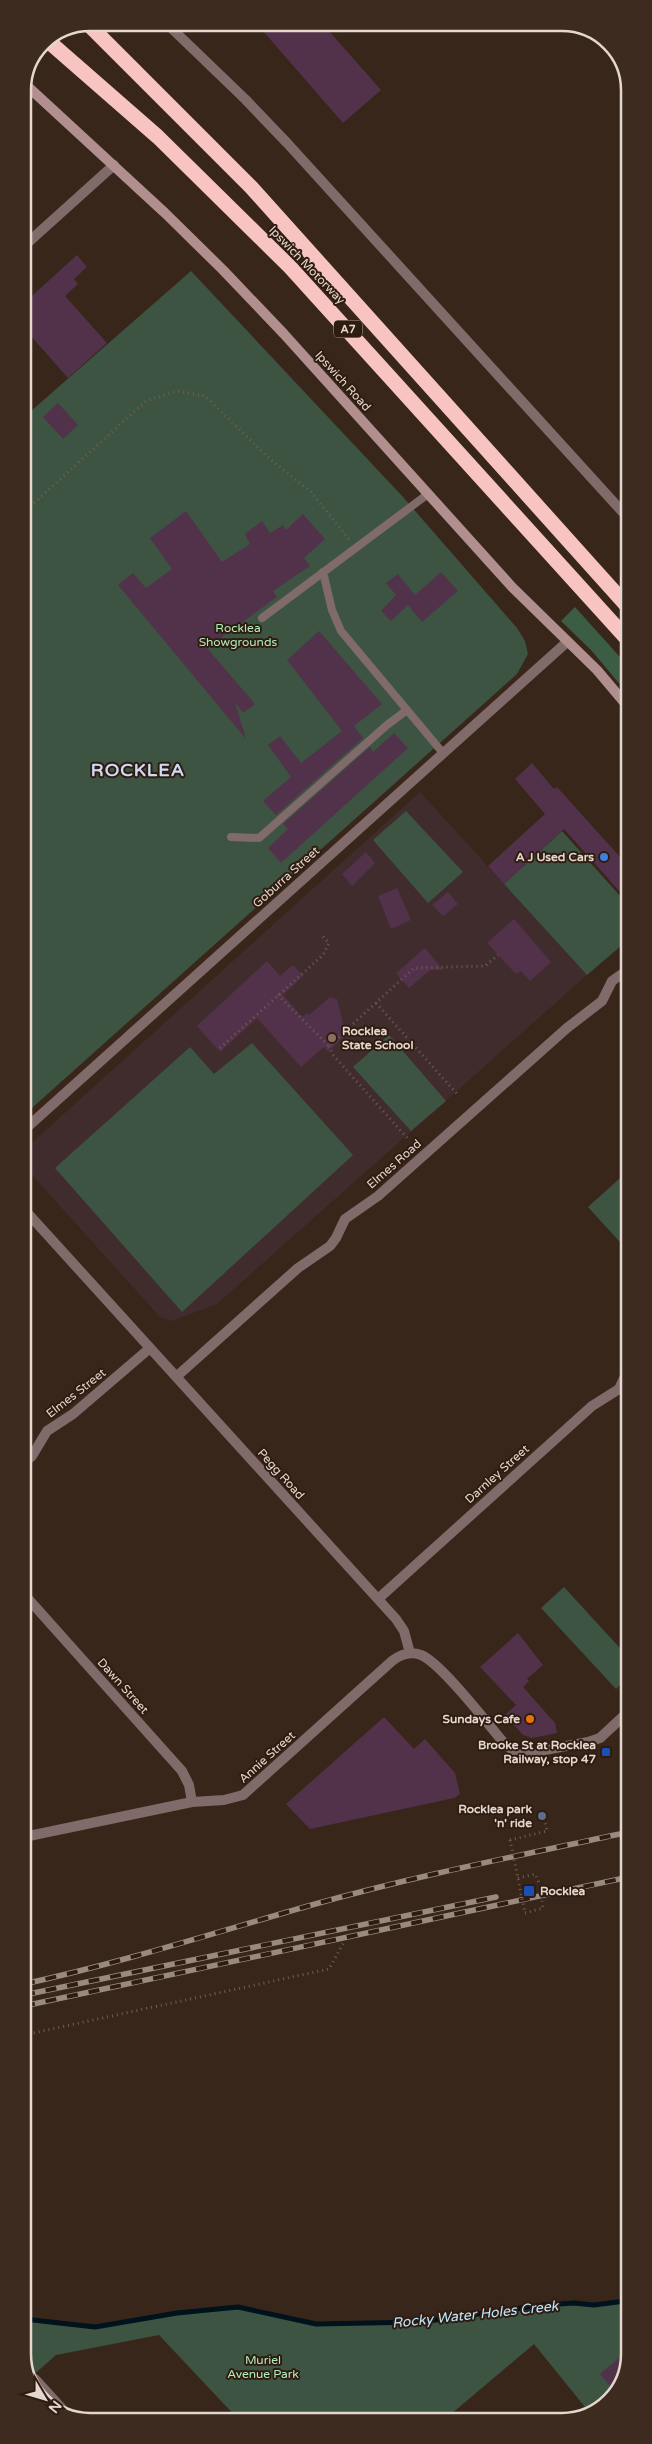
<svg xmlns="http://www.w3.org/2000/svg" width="652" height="2444" font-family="'Varela Round',sans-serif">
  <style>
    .education { fill: #402c2d }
    .green { fill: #3d5443 }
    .forest { fill: #3a5d44 }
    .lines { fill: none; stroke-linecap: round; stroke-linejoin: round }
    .stream { stroke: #00121c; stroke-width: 5 }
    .building { fill: #52324a }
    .path { stroke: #6f5e53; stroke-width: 3; stroke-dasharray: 1 4; stroke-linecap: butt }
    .lane { stroke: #806b6a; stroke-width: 8 }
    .street { stroke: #806b6a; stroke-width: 10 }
    .secondary { stroke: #b08f8e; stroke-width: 10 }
    .highway { stroke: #f7c4c2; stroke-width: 15 }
    .rail-casing { stroke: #998a80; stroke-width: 5.5 }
    .rail { stroke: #2f1c10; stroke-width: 4; stroke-dasharray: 11; stroke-linecap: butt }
    .path-bridge { stroke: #6f5e53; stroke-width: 3; stroke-dasharray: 1 4; stroke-linecap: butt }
    .shop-dot { fill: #3f7fe0; stroke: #2f1c10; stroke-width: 2 }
    .education-dot { fill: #8d6e63; stroke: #2f1c10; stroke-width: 2 }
    .food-dot { fill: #e8710a; stroke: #2f1c10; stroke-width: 2 }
    .transit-dot { fill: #1a4fb4; stroke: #2f1c10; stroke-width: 2 }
    .service-dot { fill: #5c6f8a; stroke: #2f1c10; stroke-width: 2 }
    .labels { text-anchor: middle; stroke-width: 4; stroke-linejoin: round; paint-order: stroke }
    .shield { fill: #2f1c10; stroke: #ae9f96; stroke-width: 1 }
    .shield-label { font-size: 11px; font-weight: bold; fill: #e4d7cf }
    .street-label { font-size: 12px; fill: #e4d7cf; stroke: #2f1c10 }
    .park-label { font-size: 12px; fill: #b0edbe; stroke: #2f1c10 }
    .poi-label { font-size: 12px; font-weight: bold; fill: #e4d7cf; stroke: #2f1c10; text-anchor: end }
    .water-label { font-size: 14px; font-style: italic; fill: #bfe8ff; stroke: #2f1c10 }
    .district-label { font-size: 18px; font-weight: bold; letter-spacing: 1px; fill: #cfd9f5; stroke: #2f1c10 }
    .rim { fill: none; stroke: #e4d7cf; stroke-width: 2.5 }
  </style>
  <rect width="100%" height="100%" fill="#39261a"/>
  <path class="education" d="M420,792L587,975L217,1304L171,1321L160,1317L23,1165V1151Z"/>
  <path class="green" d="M191,271L403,497L517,628L525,641L528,654L517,674L23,1116V418Z
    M406,811L463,872L428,903L373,840Z
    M562,831L629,906V939L587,975L504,884Z
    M389,1035L446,1101L411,1131L353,1067Z
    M252,1043L353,1155L182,1312L55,1168L190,1047L214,1074Z
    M629,1170V1252L588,1207Z
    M564,1587L629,1658V1676L616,1689L541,1608Z
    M629,2298V2354L613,2398L589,2412L534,2344L444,2420L240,2421L159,2335L56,2355L30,2378L24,2367V2319L95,2327L177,2313L238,2307L316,2324L421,2322L543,2305L574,2303L594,2305L625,2301Z"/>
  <path class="forest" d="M575,607L628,666L629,695L591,650L561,621Z"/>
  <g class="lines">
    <path class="stream" d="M24,2319L95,2327L177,2313L238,2307L316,2324L421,2322L543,2305L574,2303L594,2305L625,2301L629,2298"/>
  </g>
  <path class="building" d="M256,23H322L381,90L343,123Z
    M77,255L87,267L74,279L78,284L65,296L107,343L68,378L23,327V304Z
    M58,403L78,425L63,439L43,417Z
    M186,511L222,562L250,544L245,534L262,521L270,533L283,525L286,530L303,514L325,539L304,558L310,566L273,591L277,597L207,648L255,704L243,713L235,702L246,739L118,585L133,573L146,588L172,569L150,538Z
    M441,572L458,591L422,622L408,605L391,621L381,611L396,595L386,583L398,574L415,595Z
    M319,631L382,704L354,726L363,738L276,815L263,801L291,777L268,745L280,736L301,763L342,731L287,660Z
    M394,733L408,748L281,863L268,848L288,829L283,824L370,747L373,752Z
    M532,763L554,789L557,787L629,867V885L620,892L564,829L504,884L488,866L545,814L515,779Z
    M366,852L375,863L352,886L342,874Z
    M397,888L411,920L391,929L378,896Z
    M448,892L458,904L443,916L432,905Z
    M514,919L551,962L530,981L521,971L516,974L487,943Z
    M425,948L443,970H430L409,988L396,973Z
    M267,961L280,976L293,965L303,976L283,995L302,1017L307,1013L309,1015L330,997L337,999L346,1035L328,1052L324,1047L301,1067L257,1018L220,1052L197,1026Z
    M518,1633L543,1665L527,1679L529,1681L523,1687L555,1723L557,1733L532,1738L523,1735L505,1715L516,1705L480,1667Z
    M384,1717L414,1749L425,1739L455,1773L460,1794L454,1798L310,1829L286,1804Z
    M629,2349L630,2354L615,2392L600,2374Z"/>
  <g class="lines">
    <path class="path" d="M23,513L146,401L178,391L205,396L270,459L311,492L349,539
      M278,995L329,1046L414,968L485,966L498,955
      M376,1003L458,1095
      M329,1046L333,1055L409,1140
      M220,1048L323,955L329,943L321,934
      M510,1840L547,1831L543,1814
      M518,1878L535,1874L539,1883
      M525,1913L543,1908L542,1901
      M24,2035L329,1969L344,1942"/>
    <path class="lane" d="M323,572L332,610L341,631L443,753
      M262,618L428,494
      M231,837L259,838L387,725L407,710"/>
    <path class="street" d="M166,23L245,99L288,144L628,518
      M23,247L114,165
      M23,1131L567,642
      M23,1208L396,1619L404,1631L410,1653
      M176,1377L298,1268L330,1246L336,1238L345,1219L378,1196L567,1028L602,1001L612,981L629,969
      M23,1463L32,1456L47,1431L73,1414L150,1348
      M23,1593L182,1771L189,1785L192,1802
      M378,1599L592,1406L619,1389L629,1368
      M24,1837L192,1802L224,1800L243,1795L392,1661C401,1654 410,1651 421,1655C441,1663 488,1724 504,1743L511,1749L523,1754L588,1742L600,1738L629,1711
      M35,2379L67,2414"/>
    <path class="secondary" d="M25,84L165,213L223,270L284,334L512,587L597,670L629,708"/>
    <path class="highway" d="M88,24L251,187L628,607
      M47,40L158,137L290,267L628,640"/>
    <g class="rail-casing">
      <path id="rail" d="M24,1984C120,1963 214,1933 308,1906C414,1876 522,1855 629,1832
        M24,1995L496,1897
        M24,2006L629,1877"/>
    </g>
    <use href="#rail" class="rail"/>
    <path class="path-bridge" d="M510,1840L525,1913"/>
  </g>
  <circle class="shop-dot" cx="604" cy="857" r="5"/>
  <circle class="education-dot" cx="332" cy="1038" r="5"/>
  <circle class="food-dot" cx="530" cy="1719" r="5"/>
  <g class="transit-dot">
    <rect x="601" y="1747" width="10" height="10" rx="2.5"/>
    <rect x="523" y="1885" width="12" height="12" rx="2.5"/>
  </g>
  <circle class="service-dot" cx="542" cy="1816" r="5"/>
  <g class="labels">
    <rect class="shield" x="334" y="320.5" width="28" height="17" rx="4"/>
    <g class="shield-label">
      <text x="348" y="333">A7</text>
    </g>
    <g class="street-label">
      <text transform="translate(307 265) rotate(46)" y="4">Ipswich Motorway</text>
      <text transform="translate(343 381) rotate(48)" y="4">Ipswich Road</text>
      <text transform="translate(286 877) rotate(-42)" y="4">Goburra Street</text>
      <text transform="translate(394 1164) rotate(-41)" y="4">Elmes Road</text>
      <text transform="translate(76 1393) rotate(-38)" y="4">Elmes Street</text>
      <text transform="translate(281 1474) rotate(48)" y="4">Pegg Road</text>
      <text transform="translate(497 1474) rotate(-42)" y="4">Darnley Street</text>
      <text transform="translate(123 1686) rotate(48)" y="4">Dawn Street</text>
      <text transform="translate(267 1757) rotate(-42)" y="4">Annie Street</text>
    </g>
    <g class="park-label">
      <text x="238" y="632">Rocklea<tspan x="238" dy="14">Showgrounds</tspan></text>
      <text x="263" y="2364">Muriel<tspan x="263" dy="14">Avenue Park</tspan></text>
    </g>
    <g class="poi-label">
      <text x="594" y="861">A J Used Cars</text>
      <text x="342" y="1035" text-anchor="start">Rocklea<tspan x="342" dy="14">State School</tspan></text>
      <text x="520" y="1723">Sundays Cafe</text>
      <text x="596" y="1749">Brooke St at Rocklea<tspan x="596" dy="14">Railway, stop 47</tspan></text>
      <text x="532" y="1813">Rocklea park<tspan x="532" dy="14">'n' ride</tspan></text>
      <text x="540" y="1895" text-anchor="start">Rocklea</text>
    </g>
    <g class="water-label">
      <text transform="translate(475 2314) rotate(-6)" y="5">Rocky Water Holes Creek</text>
    </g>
    <g class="district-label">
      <text x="138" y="776">ROCKLEA</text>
    </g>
  </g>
  <path d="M0 0H652V2444H0ZM90 31H562A59 59 0 0 1 621 90V2354A59 59 0 0 1 562 2413H90A59 59 0 0 1 31 2354V90A59 59 0 0 1 90 31Z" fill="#3d2b1f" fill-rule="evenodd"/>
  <path class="rim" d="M90 31H562A59 59 0 0 1 621 90V2354A59 59 0 0 1 562 2413H90A59 59 0 0 1 31 2354V90A59 59 0 0 1 90 31Z"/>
  <g transform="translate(45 2399) rotate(128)" stroke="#2f1c10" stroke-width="4" paint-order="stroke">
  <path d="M0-4L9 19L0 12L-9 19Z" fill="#e4d7cf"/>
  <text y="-8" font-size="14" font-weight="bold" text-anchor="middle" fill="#e4d7cf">N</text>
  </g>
</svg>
